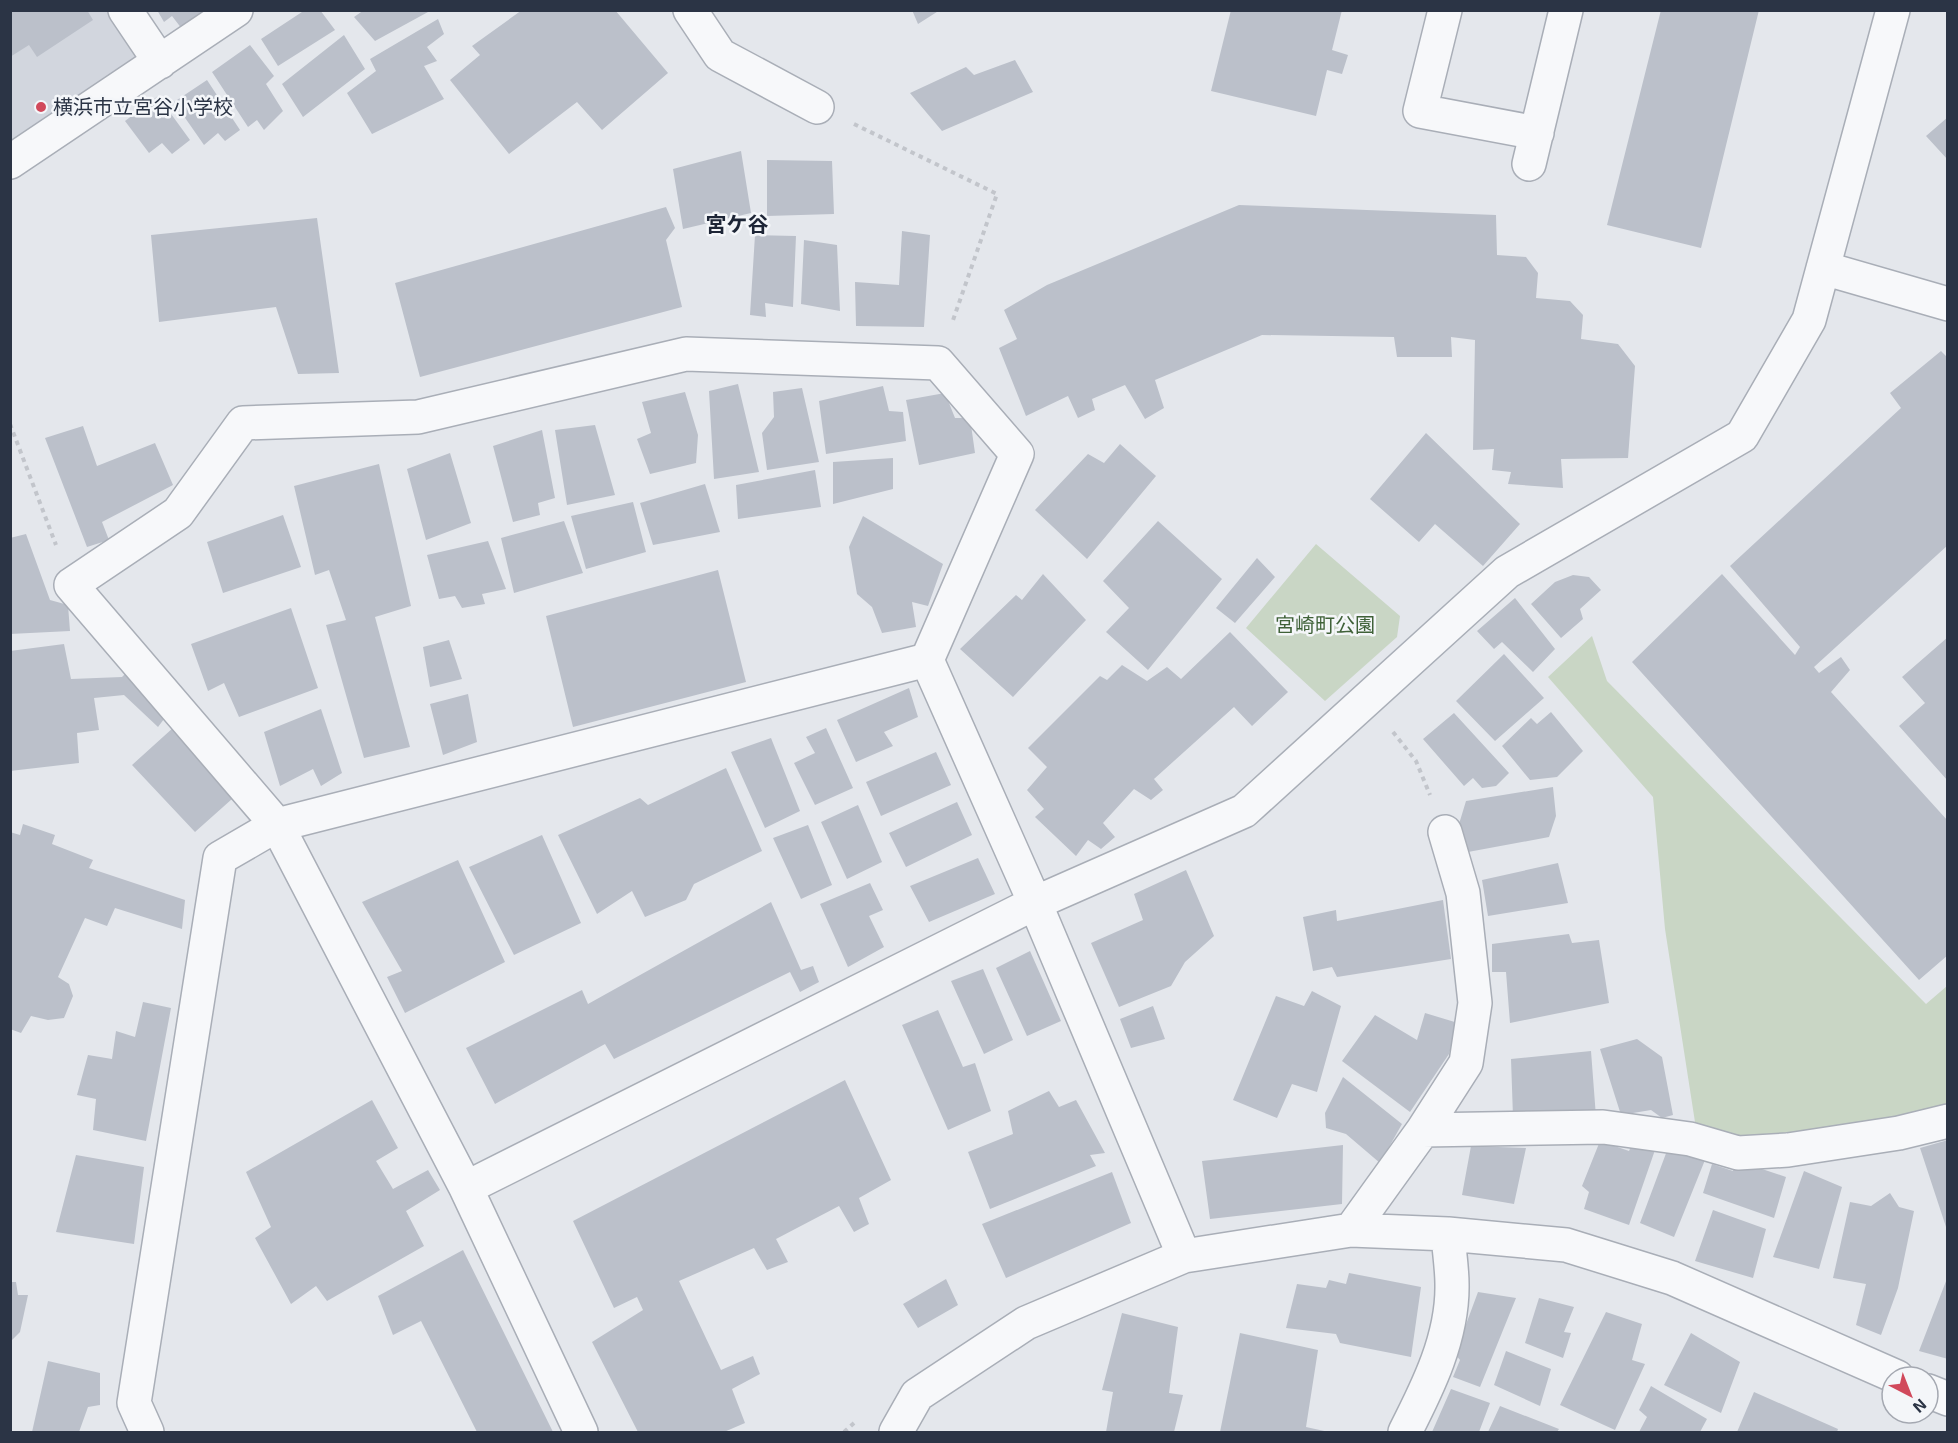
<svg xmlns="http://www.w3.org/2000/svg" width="1958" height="1443" font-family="'Exo 2','Noto Sans JP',sans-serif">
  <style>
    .built { fill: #d2d6de }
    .green { fill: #c9d6c5 }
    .building { fill: #bbc0ca }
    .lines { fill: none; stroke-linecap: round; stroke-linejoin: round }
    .minor-casing { stroke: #a9aeb7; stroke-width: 36 }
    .path { stroke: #c2c5cb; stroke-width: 4; stroke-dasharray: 4.5 4.5; stroke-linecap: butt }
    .minor { stroke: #f7f8fa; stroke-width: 33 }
    .poi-dot { fill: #d1495b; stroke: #f4f6f9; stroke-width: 2 }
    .labels { text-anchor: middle; stroke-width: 5; stroke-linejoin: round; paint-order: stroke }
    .poi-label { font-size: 20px; fill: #2b3445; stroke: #f4f6f9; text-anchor: start }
    .park-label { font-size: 20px; fill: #3f6138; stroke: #f4f6f9 }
    .neighbourhood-label { font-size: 21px; font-weight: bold; fill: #1d2536; stroke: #f4f6f9 }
  </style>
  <rect width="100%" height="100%" fill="#e4e7ec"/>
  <path class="built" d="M11,11H111L138,51L133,65L11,148Z"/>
  <path class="green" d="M1316,544L1400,616L1397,637L1325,701L1246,628Z
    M1592,636L1607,681L1926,1004L1947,986V1107L1932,1113L1738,1143L1695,1122L1665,929L1653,797L1548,677Z"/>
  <path class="building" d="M10,10H87L93,20L37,57L29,45L10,57Z
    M157,10H212L182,29L172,16L164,22Z
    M305,10H320L335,30L278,66L261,39Z
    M364,10H427L428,12L375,41L354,17Z
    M522,10H615L668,73L602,130L577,102L509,154L450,80L480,55L472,46Z
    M912,10H940L918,24Z
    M1231,10H1342L1332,50L1348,55L1342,74L1327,70L1316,116L1211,91Z
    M1661,10H1759L1701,248L1607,225Z
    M438,19L444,34L427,47L437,61L424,66L444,99L372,134L347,93L376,71L370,59Z
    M344,35L365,69L303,117L282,84Z
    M250,45L274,76L266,84L283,111L264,130L257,120L248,127L212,72Z
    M1015,60L1033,92L942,131L910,93L966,67L974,75Z
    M207,80L240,130L225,141L218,133L204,145L174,102Z
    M158,96L190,140L172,154L162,143L149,153L125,121Z
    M1948,117V160L1926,136Z
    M741,151L751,213L683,229L673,169Z
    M767,160L832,161L834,214L767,216Z
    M1239,205L1496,215L1497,255L1526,257L1538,273L1536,298L1570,301L1583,315L1581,339L1618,344L1635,366L1628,458L1561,459L1563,488L1508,484L1511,472L1492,470L1494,449L1473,450L1475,340L1451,337L1452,357H1397L1394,337L1262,335L1155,380L1164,408L1145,419L1125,385L1092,399L1095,410L1078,418L1068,396L1026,416L999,348L1017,339L1004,310L1047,285Z
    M666,207L675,228L666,240L682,307L420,377L395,283Z
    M317,218L339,373L298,374L276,307L159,322L151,235Z
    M902,231L930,235L924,327L856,326L855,282L899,285Z
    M755,235L796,236L793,307L765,303L766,317L750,315Z
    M804,240L837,245L840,311L801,304Z
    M1941,351L1948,358V545L1814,667L1819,673L1841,657L1850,670L1831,692L1948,821V955L1919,980L1632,662L1722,574L1795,655L1800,647L1730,566L1901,408L1890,393Z
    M738,384L759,472L714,479L709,391Z
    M883,386L889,411L903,412L906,441L826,454L819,401Z
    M802,388L819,462L767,470L762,433L774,417L773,392Z
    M685,392L698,435L696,463L650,474L637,439L651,433L642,402Z
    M945,393L955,418H970L975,453L919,465L906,400Z
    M595,425L615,495L567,505L555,430Z
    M83,426L97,466L155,443L173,485L102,522L109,540L87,547L45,438Z
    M542,430L555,498L538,503L540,515L513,522L493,446Z
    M1426,433L1520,524L1483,566L1435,524L1419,542L1370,499Z
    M1120,444L1156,476L1087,559L1035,510L1088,454L1104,463Z
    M450,453L471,523L426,540L407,469Z
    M893,458V489L833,504V462Z
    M379,464L411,606L375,617L410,747L364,758L326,625L346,620L329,570L315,575L294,486Z
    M815,470L821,507L738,519L736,485Z
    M705,484L720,532L653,545L640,503Z
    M633,502L646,552L586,569L571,516Z
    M283,515L301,567L223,593L207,542Z
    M863,516L943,564L928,606L912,602L916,627L882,633L872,607L857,594L849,547Z
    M564,521L583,573L514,593L501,538Z
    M1158,521L1222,579L1148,670L1106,632L1129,608L1103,581Z
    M26,534L50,600L68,605L70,631L10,634V538Z
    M488,541L506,589L482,594L485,604L462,608L455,596L439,599L427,555Z
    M1257,558L1275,577L1235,623L1216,608Z
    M718,570L746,682L573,727L546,616Z
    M1043,574L1086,620L1013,697L960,649L1016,595L1022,600Z
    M1573,575L1589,577L1601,590L1580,609L1583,619L1561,638L1531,604L1555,582Z
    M1515,598L1555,649L1533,672L1502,642L1494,649L1477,631Z
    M291,608L318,688L239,717L224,683L208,691L191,644Z
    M1230,632L1288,692L1252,726L1234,707L1154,779L1163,790L1151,800L1134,789L1103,823L1115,837L1101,849L1088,840L1076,856L1035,817L1044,809L1027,790L1047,767L1028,748L1100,676L1107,680L1122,665L1147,681L1167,667L1181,679Z
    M1948,637V781L1899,726L1925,703L1902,677Z
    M449,640L462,679L430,687L423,647Z
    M64,644L71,679L122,677L130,669L167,715L158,727L124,695L94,698L99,730L77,733L79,763L10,771V651Z
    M1504,654L1544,698L1495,741L1456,701Z
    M909,688L918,717L884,732L893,746L856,762L837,720Z
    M468,694L477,742L443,755L430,704Z
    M321,709L342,773L321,786L313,769L280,786L264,732Z
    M1551,712L1583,751L1557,777L1530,780L1502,746L1531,718L1537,724Z
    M1454,713L1509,773L1496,786L1482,788L1473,778L1464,786L1423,739Z
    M174,727L232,799L195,832L132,765Z
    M826,728L853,788L815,805L794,763L815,753L806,737Z
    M771,738L800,811L765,828L731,752Z
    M936,752L951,785L881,816L866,782Z
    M726,768L762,851L694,884L686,900L645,917L632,891L597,914L558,835L640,798L648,805Z
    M1553,787L1556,816L1549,837L1468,852L1459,824L1466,801Z
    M957,802L972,835L906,867L889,833Z
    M858,805L882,862L847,879L821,822Z
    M23,824L55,835L52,844L93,860L89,868L185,900L182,929L115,908L107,926L85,918L58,977L69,984L73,996L64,1018L48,1020L31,1016L21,1033L10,1029V832L20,835Z
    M808,825L832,885L801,899L773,838Z
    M542,835L581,923L514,955L469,867Z
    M978,858L995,894L929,922L910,886Z
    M458,860L505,962L405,1013L387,977L402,971L362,902Z
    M1558,863L1568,903L1488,916L1482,880Z
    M1186,870L1214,936L1185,962L1171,986L1119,1007L1091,943L1143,920L1134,894Z
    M870,883L883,910L869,916L884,947L848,967L820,904Z
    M1443,900L1451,959L1337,977L1332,967L1313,971L1303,917L1336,910L1337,921Z
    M771,902L801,970L813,966L819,982L800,992L790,972L614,1059L605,1044L495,1104L466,1048L582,990L588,1004Z
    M1569,934L1572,943L1599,940L1609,1003L1510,1023L1506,972H1492V944Z
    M1030,951L1061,1021L1027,1036L996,968Z
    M983,969L1013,1040L984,1054L951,981Z
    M1312,991L1341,1006L1317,1092L1292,1084L1277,1118L1233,1100L1276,996L1304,1006Z
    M143,1002L171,1008L146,1141L93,1130L96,1099L77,1095L88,1055L112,1059L116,1031L135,1037Z
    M1153,1006L1165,1039L1131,1048L1120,1019Z
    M938,1010L963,1067L975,1063L991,1111L948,1130L902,1025Z
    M1425,1013L1458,1023L1449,1054L1410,1112L1342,1061L1375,1015L1417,1040Z
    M1637,1039L1662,1057L1673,1115L1662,1118L1651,1110L1621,1115L1600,1049Z
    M1591,1051L1596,1117H1513L1511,1059Z
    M1343,1077L1402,1124L1380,1163L1346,1134L1326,1128L1325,1113Z
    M845,1080L891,1180L859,1198L869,1224L854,1232L839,1206L776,1239L788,1262L767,1270L754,1248L679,1281L721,1370L753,1356L760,1374L732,1389L745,1423L724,1432H638L592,1342L643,1310L637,1297L614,1308L573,1221Z
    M1049,1091L1059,1107L1076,1100L1105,1153L1090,1155L1096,1166L990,1209L968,1152L1013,1134L1008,1111Z
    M372,1100L398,1148L376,1161L393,1189L428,1170L440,1190L406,1211L424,1246L327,1301L316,1286L291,1304L255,1238L271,1227L246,1172Z
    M1948,1140V1230H1947L1920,1148Z
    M1600,1141L1629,1151L1633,1142L1655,1150L1629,1225L1584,1209L1589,1192L1582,1186Z
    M1343,1145L1342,1204L1210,1219L1202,1161Z
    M1471,1146L1526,1148L1514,1204L1462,1195Z
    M1668,1148L1705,1160L1674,1237L1640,1223Z
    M76,1155L144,1167L134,1244L56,1232Z
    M1735,1160L1786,1177L1774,1218L1703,1193L1712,1164L1733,1171Z
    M1804,1171L1842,1187L1819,1269L1773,1257Z
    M1112,1172L1131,1223L1006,1278L982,1224Z
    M1890,1193L1899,1207L1914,1211L1898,1288L1881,1335L1856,1325L1866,1284L1833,1278L1850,1202L1871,1206Z
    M1713,1210L1766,1229L1753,1278L1695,1261Z
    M463,1250L553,1432H477L421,1321L393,1335L378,1296Z
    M1349,1273L1421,1287L1411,1357L1340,1343L1336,1334L1286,1328L1297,1284L1326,1288L1329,1280L1346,1284Z
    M1948,1276V1359L1919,1351Z
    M946,1279L958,1305L918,1328L903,1304Z
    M10,1282H16L18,1295H28L20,1332L10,1342Z
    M1478,1292L1516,1298L1480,1387L1453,1377L1460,1360L1455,1354Z
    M1539,1298L1574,1307L1564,1332L1571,1333L1563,1358L1525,1343Z
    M1606,1312L1642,1324L1632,1360L1645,1364L1615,1430L1560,1405Z
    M1122,1313L1178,1327L1169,1393L1183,1395L1174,1432H1106L1113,1392L1102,1390Z
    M1240,1333L1318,1350L1306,1427L1329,1432H1220Z
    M1691,1333L1740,1362L1721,1413L1664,1385Z
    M1506,1351L1551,1369L1540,1406L1494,1385Z
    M48,1361L100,1373V1405L88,1407L79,1432H32Z
    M1651,1386L1707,1419L1700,1432H1639L1647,1417L1639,1410Z
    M1451,1389L1490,1403L1479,1432H1432Z
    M1754,1392L1838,1429L1837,1432H1737Z
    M1500,1406L1559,1429L1557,1432H1488Z"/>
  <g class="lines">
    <g class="minor-casing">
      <path id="minor" d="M125,10L160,62
        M690,10L720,55L817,107
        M1445,10L1420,111L1537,133
        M10,162L236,10
        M1529,164L1566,10
        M1823,268L1948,304
        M1423,1130L1466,1063L1475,1003L1463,893L1445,832
        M466,1188L1035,903L1244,811L1507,572L1742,436L1809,320L1893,10
        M1351,1230L1423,1130L1603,1127L1690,1139L1738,1153L1788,1150L1899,1133L1948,1121
        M1928,1391L1948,1399
        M147,1432L134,1403L220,858L277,825L927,660L1035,903L1184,1256
        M581,1432L466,1188L277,825L71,585L178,513L243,423L418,417L686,354L938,363L1017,454L927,660
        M896,1432L917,1395L1026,1323L1184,1256L1351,1230L1448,1234L1566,1245L1672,1278L1897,1377
        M1405,1432C1428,1387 1453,1337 1452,1284C1452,1268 1449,1250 1448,1234"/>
    </g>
    <path class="path" d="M854,124L997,194L952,323
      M10,424L56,545
      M1393,732L1416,761L1430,795
      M844,1432L854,1423"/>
    <use href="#minor" class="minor"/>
  </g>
  <circle class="poi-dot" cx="41" cy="107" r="6"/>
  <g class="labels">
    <g class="poi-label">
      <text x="53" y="114">横浜市立宮谷小学校</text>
    </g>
    <g class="park-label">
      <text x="1325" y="632">宮崎町公園</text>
    </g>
    <g class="neighbourhood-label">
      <text x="737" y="232">宮ケ谷</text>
    </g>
  </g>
  <rect width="1958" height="1443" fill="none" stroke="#2b3445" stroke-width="24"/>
  <g transform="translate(1910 1395) rotate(138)"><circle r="28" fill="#f4f6f9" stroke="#a4a8b1" stroke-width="1.5"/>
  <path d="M0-4.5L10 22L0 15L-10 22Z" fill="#d1495b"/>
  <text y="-9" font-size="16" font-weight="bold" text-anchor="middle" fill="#2b3445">N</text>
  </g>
</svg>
